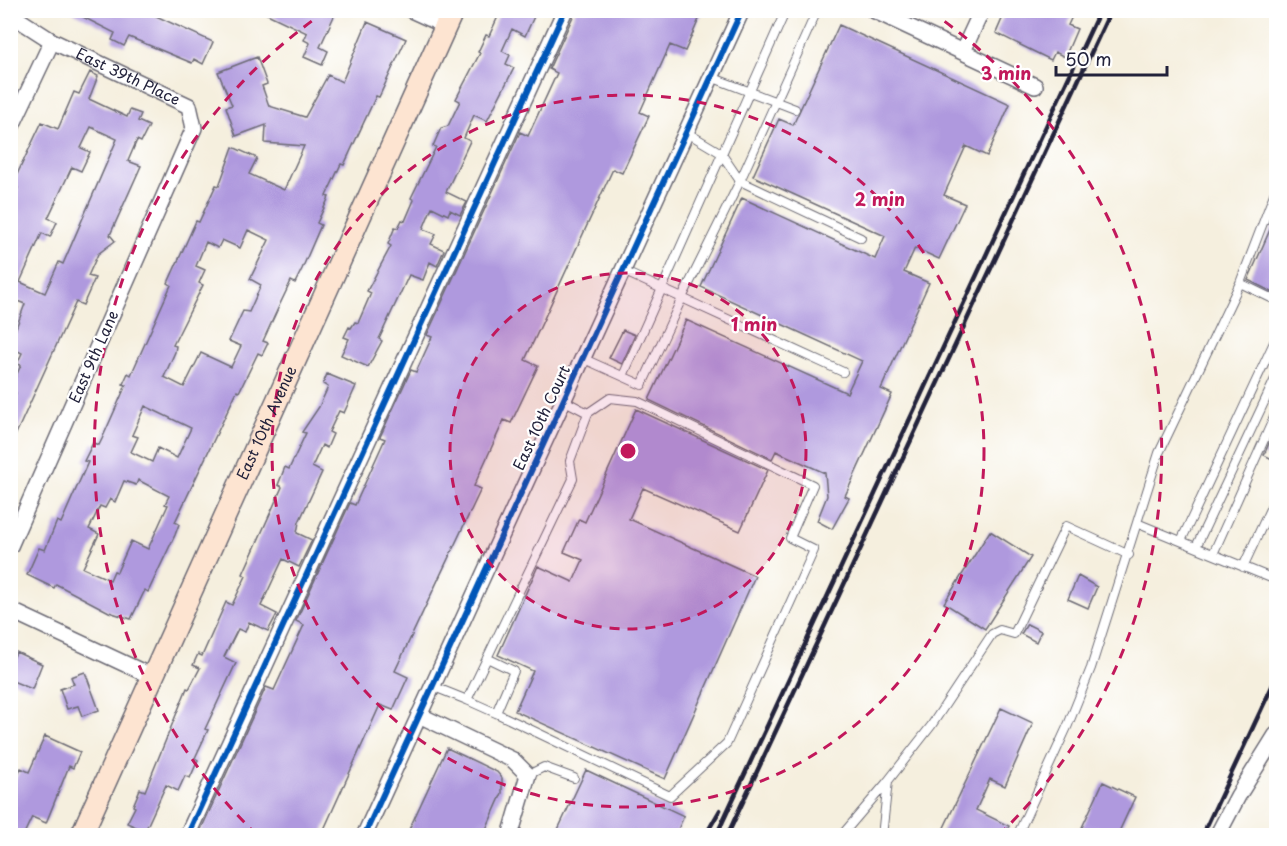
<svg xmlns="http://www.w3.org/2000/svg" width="1287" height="846" font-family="'Playpen Sans',sans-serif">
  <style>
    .building { fill: #af99de; fill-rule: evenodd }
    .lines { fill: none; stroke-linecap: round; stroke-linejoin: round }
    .lane-casing { stroke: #6c6a74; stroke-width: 10 }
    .street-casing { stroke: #6c6a74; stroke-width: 18 }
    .secondary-casing { stroke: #6c6a74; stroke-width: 24 }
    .lane { stroke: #fff; stroke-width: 8 }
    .street { stroke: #fff; stroke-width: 15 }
    .secondary { stroke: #fde4d1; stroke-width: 21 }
    .rail { stroke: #22223b; stroke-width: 4.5 }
    .cycleway-casing { stroke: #fff; stroke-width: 10 }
    .cycleway { stroke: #0057b8; stroke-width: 6 }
    .ring { fill: none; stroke: #c2185b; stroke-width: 3; stroke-dasharray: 10 8 }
    .labels { text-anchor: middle; stroke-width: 4.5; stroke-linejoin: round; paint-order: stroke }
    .street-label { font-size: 15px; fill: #22223b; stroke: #fff }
    .centre { fill: #c2185b; stroke: #fff; stroke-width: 3 }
    .ring-label { font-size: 18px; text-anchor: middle; font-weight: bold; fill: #c2185b; stroke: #fff; stroke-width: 4.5; stroke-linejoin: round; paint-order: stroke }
  </style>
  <rect width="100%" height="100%" fill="#fff"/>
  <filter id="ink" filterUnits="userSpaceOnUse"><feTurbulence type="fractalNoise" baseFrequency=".0167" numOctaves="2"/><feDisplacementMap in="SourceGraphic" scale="12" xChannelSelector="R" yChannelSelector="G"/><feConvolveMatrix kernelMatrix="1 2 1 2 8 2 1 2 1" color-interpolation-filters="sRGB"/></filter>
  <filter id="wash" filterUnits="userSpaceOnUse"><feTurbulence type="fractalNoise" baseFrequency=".008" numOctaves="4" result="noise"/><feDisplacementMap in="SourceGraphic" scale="24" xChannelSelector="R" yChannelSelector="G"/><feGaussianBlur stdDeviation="1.35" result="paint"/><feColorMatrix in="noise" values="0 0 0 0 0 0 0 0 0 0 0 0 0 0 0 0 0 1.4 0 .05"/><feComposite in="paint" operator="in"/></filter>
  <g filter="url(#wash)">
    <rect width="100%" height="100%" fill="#f5efde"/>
    <g id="blocks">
      <path class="building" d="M69,10H143L213,42L203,64L194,59L192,63L129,37L124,46L112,40L115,33Z
        M259,10H326L335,14L320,47L328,51L322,65L304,57L310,43L304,40L307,33Z
        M501,10H537L525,36L512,29L502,51L510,55L506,64L514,68L487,121L474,115L464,138L470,141L446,192L467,202L460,215L450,210L448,215L432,207L423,229L436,234L431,244L444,250L437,266L430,262L423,280L409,275L379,339L382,341L368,367L341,355L349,339L344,337L349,327L351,328L355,322L358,323L371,293L367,291L391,246L388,244L395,227L398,228L402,220L405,221L414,200L411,198L436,147L433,146L441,128L448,126L460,101L456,99L480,53L478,52L486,35L489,36Z
        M576,10H703L685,51L670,45L640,112L649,116L622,173L613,169L525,360L538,366L511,423L504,420L474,486L481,489L395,671L408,677L393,710L380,705L321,836H198L266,687L274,690L304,625L296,621L350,503L355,505L385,439L380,437L411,370L416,372L432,337L427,335L520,132L528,136L557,73L549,69Z
        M1006,10H1075L1068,25L1077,29L1065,57L1055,52L1051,60L996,33Z
        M367,22L406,39L379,97L376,96L344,165L341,164L326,196L329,197L317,223L321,225L302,269L295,283L291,281L280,304L263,341L268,343L262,355L258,353L239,392L237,391L175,522L179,524L175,535L148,592L145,590L131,619L109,612L56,584L54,588L27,575L39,548L45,550L57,521L61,523L88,462L84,461L93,443L99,445L102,439L126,385L123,384L128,373L131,375L171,285L168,283L196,221L199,222L216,185L219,186L233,147L257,158L249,174L284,190L304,146L265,143L266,125L236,136L226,107L232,105L218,72L257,57L267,84L262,86L269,106L305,117L328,75L342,82ZM248,230L269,240L250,279L261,285L249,312L243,311L229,341L241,346L231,367L201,353L184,387L164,377L175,352L176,346L173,345L203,285L199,283L205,270L196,266L206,242L218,248L222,240L240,248ZM145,406L191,428L177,458L158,448L152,462L131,452L138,437L132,435ZM138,480L169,496L165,504L168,505L148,549L131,541L117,572L114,571L110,580L83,568L99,534L89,529L100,506L105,508L110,499L115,502L124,481L136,485Z
        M839,25L1010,104L987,156L966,146L944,195L965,204L939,259L915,248L904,272L929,283L881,389L892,394L845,496L849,498L832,529L817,521L827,496L825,473L776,451L772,459L649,400L686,320L847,393L862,361L701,287L742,198L875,259L885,236L753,176L779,119L793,125Z
        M90,72L98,76L89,99L127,117L130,110L141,114L138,121L149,126L141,142L137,140L128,161L141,166L110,235L115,241L98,254L88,276L95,278L83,305L76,302L10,447V405L16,393L10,389L21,365L17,364L22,353L10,347V344L25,304L12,299L10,303V205L18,188L12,185L42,122L58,129L74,92L79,94ZM91,127L117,139L63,264L59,262L45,293L20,282L42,233L50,237L57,222L48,218L72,167L81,171L90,152L81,148Z
        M1276,216V294L1248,280Z
        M623,330L635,335L622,364L609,358Z
        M327,374L356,386L344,413L339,411L329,432L333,434L327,448L322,445L312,467L322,472L299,522L297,533L312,540L299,567L283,559L274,578L261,606L277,614L268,631L249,622L245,632L238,629L224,657L236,663L205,729L208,730L195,758L198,760L190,778L185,776L178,791L166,785L145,831L127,823L135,807L133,806L140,789L145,791L187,688L189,689L200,668L193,665L198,654L202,656L226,602L232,605L246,576L243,574L282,487L278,485L285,467L289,469L306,433L302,432L319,407L328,387L323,384Z
        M636,409L768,470L740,531L643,488L629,519L755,576L665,779L515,711L533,671L498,655L538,566L573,582L583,560L564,552L579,519L585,522Z
        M1276,427V461L1264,455Z
        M990,531L1031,557L985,629L944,603Z
        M1078,576L1097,587L1088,608L1068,599Z
        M1027,624L1041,631L1036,642L1021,634Z
        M16,652L42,664L32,689L10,680V666Z
        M85,672L99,710L82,716L78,706L67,709L60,689L74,684L71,677Z
        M1001,708L1033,723L1005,786L990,779L976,810L1009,826L1005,836H940Z
        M45,736L80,752L73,768L69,766L46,823L32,817L23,836H10V805L14,796L10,795V789L21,768L29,772Z
        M447,748L497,772L502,778V793L483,836H406Z
        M586,770L684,816L675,836H555Z
        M1103,782L1135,797L1117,836H1078Z"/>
    </g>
  </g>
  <g filter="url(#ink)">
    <use href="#blocks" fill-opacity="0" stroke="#6c6a74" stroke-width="1.5"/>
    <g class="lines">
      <g class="lane-casing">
        <path id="lane" d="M815,15L740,181L682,298L843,372
          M711,77L795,109
          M686,132L721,153L740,181L861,238
          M1240,283L1273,299
          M582,358L642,385L682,298L623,271
          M623,376L786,10
          M1139,524L1276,580
          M1181,541L1276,338
          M1196,547L1276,377
          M1213,554L1276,413
          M1243,567L1276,496
          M432,686L467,700L573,479L570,461L588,413L563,400
          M467,700L496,713L514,671L487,658
          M496,713L670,796L727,743L814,550L790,538L813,485L637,401L610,398L588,413
          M528,775L544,767L574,778
          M841,836L888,781L931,726L992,634L1000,630L1014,634L1066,526L1129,555
          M882,836L888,781
          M1017,836L1068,725L1091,668L1159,453L1240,283L1276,189"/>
      </g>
      <g class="street-casing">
        <g id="street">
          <path d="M411,10L446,26"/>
          <path d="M873,10L1035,86"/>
          <path id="s1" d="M10,14L52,41L189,106L194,128L10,546"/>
          <path d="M963,51L982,10"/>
          <path d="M10,130L52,41"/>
          <path d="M10,610L153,677"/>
          <path d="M419,715L513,760L528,775L510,836"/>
          <path d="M187,836L565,10"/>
          <path d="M364,836L742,10"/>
          <path d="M1217,836L1238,796L1276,735"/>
        </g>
      </g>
      <g class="secondary-casing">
        <g id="secondary">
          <path id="s2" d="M81,836L453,10"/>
        </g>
      </g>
      <use href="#lane" class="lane"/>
      <use href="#street" class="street"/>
      <use href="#secondary" class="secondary"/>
      <path class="rail" d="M705,836L720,810
        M716,836L1100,10
        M727,836L1111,10
        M1202,836L1276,678"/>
      <g class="cycleway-casing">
        <path id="cycleway" d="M187,836L565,10
          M364,836L742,10"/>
      </g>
      <use href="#cycleway" class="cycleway"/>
    </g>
  </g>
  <circle cx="628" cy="451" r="178" fill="#c2185b" fill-opacity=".12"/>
  <g class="ring">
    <circle cx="628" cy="451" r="178"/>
    <circle cx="628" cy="451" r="356"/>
    <path d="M257 835A534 534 0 0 1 326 11M930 11A534 534 0 0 1 999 835"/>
  </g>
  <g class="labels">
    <g class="street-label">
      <text dy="5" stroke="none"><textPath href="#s1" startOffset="134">East 39th Place</textPath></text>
      <text transform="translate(94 357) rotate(-66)" y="5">East 9th Lane</text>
      <text transform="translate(542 418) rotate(-65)" y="5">East 10th Court</text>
      <text dy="5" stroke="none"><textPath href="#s2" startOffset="453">East 10th Avenue</textPath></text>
    </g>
  </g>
  <circle cx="628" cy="451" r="9" class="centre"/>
  <g class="ring-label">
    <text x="1006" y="80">3 min</text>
    <text x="880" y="206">2 min</text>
    <text x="754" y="331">1 min</text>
  </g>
  <rect width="1287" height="846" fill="none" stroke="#fff" stroke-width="36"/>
  <path d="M1056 66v9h111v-9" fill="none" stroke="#22223b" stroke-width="3"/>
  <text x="1065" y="66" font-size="18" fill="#22223b" stroke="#ffffff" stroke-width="4.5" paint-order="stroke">50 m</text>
</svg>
